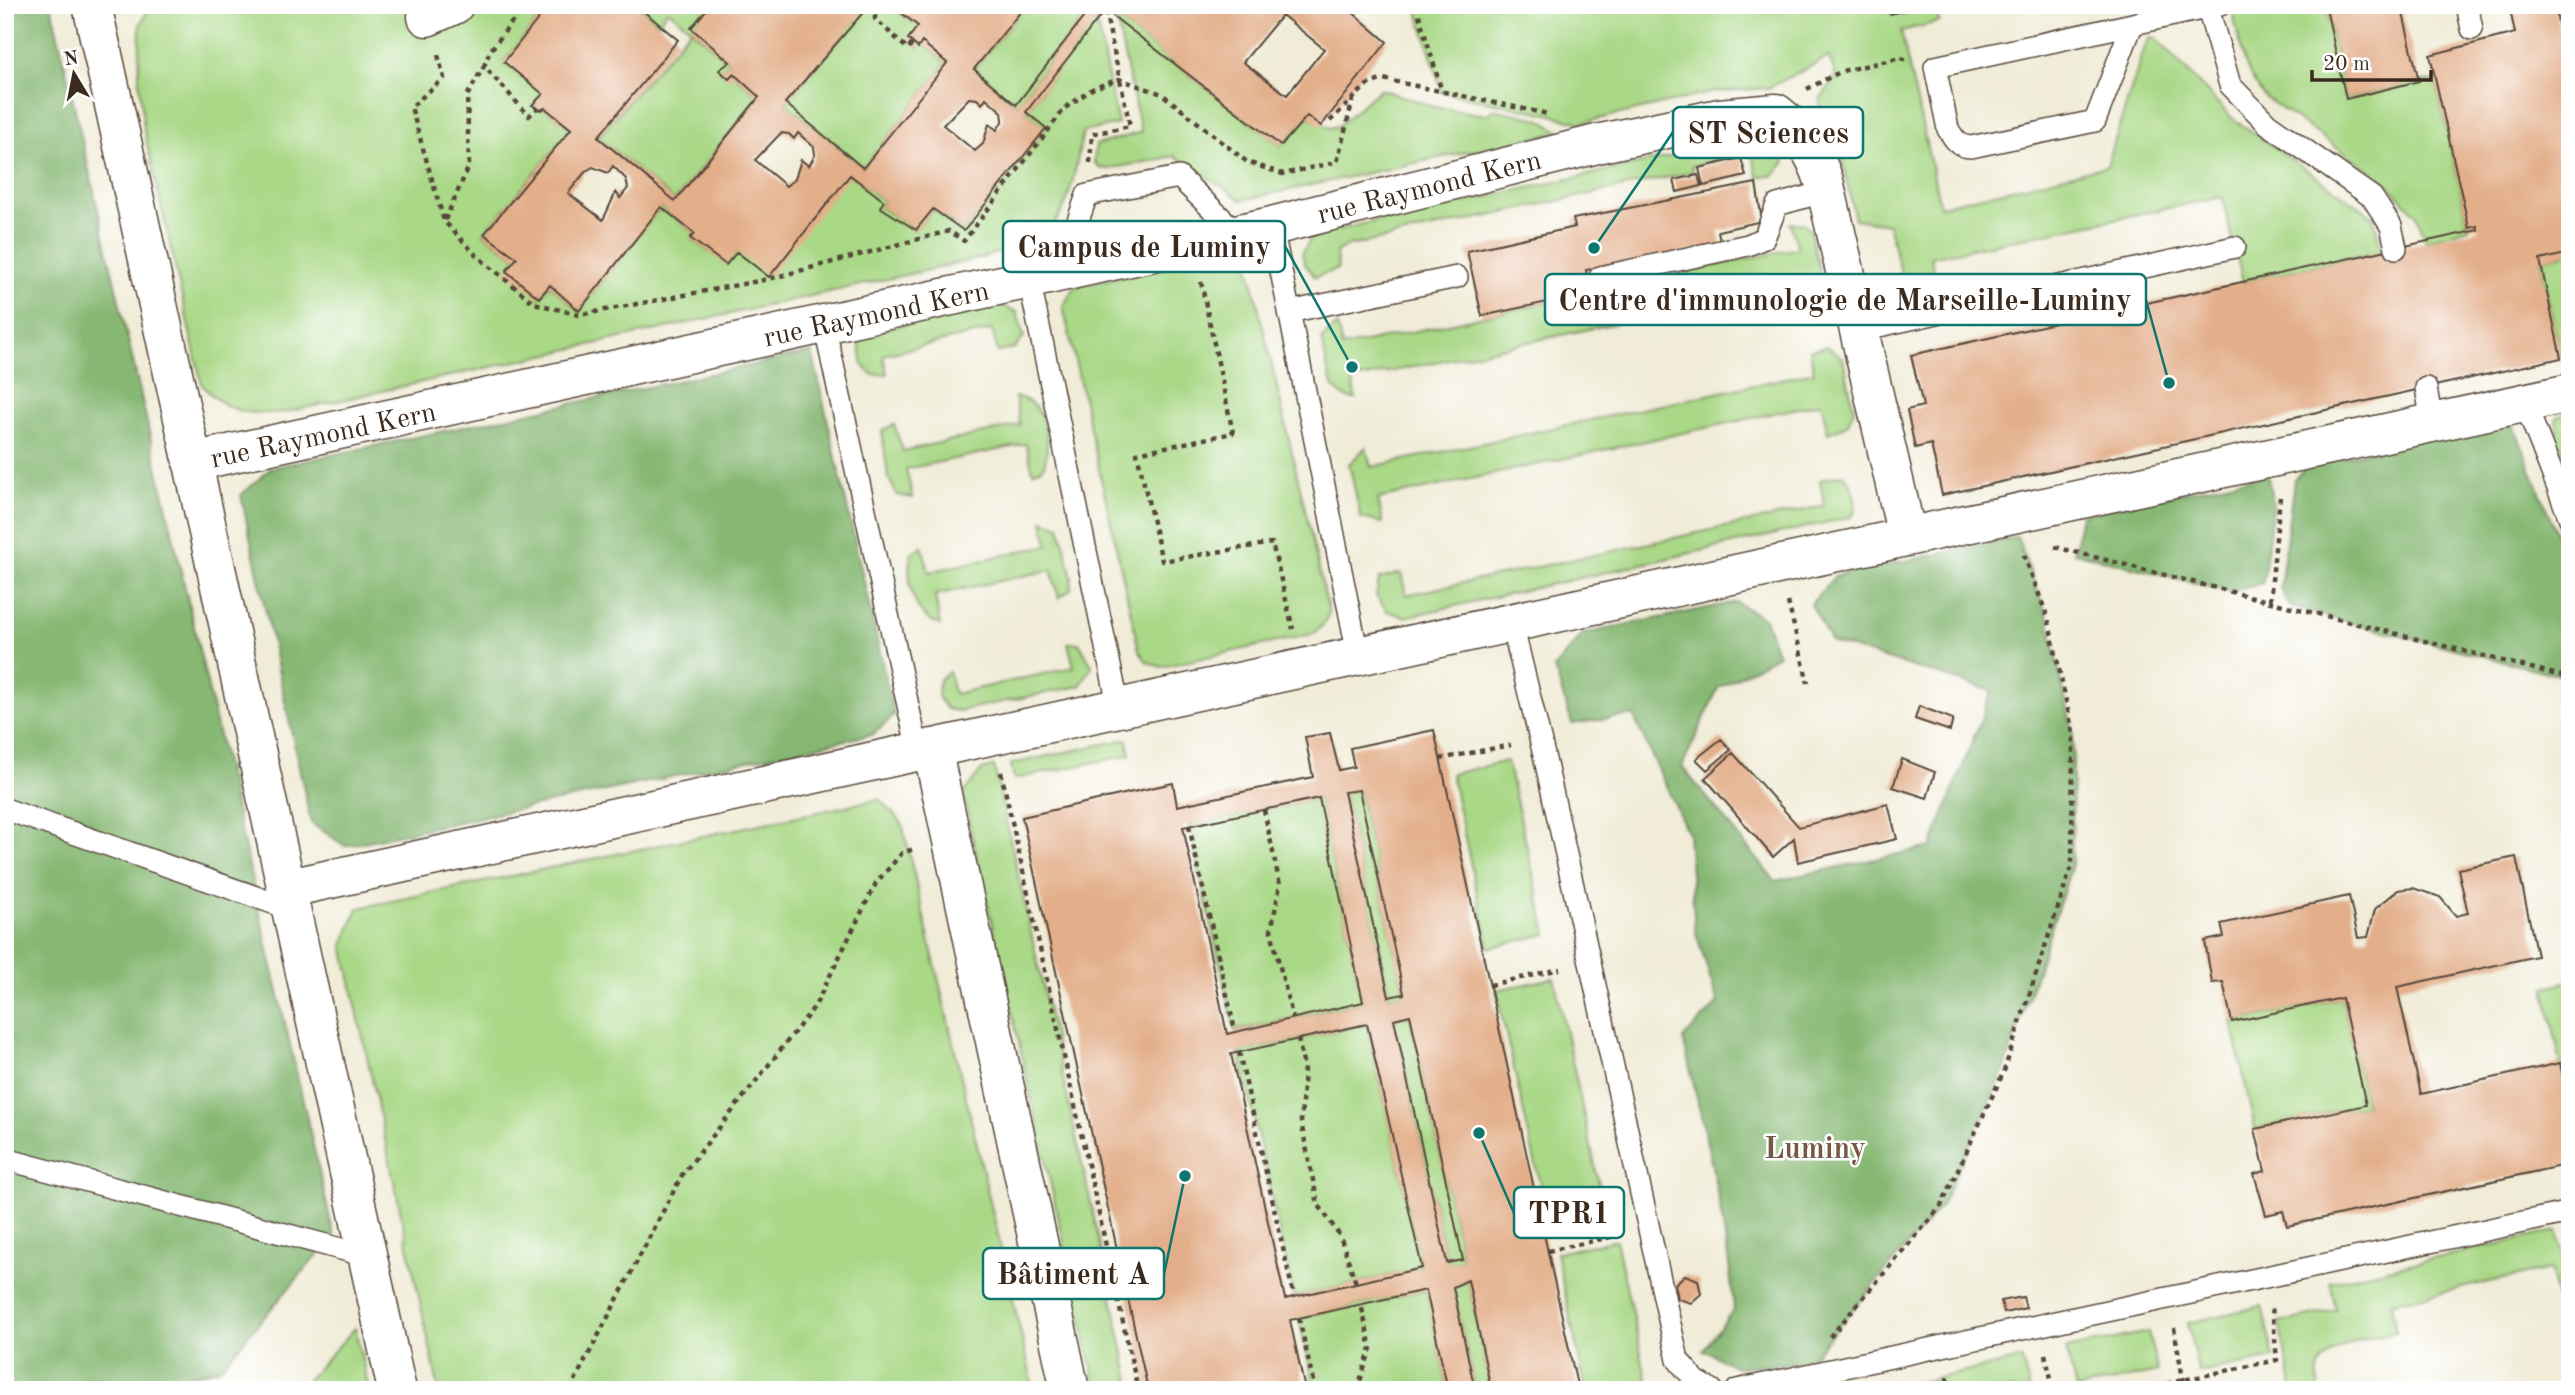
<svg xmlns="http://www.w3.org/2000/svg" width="2575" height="1395" font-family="'Old Standard TT',serif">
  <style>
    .green { fill: #a9d886; stroke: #728152; stroke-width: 2 }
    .forest { fill: #86b873; stroke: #607148; stroke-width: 2 }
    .building { fill: #e3af8a; fill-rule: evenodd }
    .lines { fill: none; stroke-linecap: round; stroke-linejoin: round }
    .lane-casing { stroke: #56473a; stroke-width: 24 }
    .street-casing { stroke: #56473a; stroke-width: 41 }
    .path { stroke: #56473a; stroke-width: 4.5; stroke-dasharray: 5 5; stroke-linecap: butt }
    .lane { stroke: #fff; stroke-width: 21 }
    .street { stroke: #fff; stroke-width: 38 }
    .labels { text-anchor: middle; stroke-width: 5; stroke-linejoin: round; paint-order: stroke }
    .street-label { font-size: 28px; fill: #3b2a1e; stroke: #fff }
    .neighbourhood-label { font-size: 30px; font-weight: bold; fill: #765944; stroke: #fff }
    .leader { fill: none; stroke: #0f766e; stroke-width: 2.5 }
    .callout-dot { fill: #0f766e; stroke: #fff; stroke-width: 2.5 }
    .callout { fill: #fff; stroke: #0f766e; stroke-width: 2.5 }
    .callout-label { font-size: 30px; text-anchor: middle; font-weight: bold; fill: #3b2a1e }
  </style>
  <rect width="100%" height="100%" fill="#fff"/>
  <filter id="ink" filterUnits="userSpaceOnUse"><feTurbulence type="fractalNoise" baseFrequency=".0143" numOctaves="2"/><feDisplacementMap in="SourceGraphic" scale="14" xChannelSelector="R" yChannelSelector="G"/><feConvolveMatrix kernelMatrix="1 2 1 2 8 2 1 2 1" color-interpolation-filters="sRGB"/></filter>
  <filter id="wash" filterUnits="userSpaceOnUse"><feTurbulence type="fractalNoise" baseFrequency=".00686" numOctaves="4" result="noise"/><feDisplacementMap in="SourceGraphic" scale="28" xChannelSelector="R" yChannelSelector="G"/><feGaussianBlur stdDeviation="1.57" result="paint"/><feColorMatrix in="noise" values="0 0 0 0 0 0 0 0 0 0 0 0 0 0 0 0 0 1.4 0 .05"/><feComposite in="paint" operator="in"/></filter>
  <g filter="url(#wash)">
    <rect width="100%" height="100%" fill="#f0ecd7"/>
    <path class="green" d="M151,5H549L504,62L543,94L533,105L541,110L545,108L571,129L484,234L517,258L539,298L550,285L579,311L661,207L695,234L691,239L726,264L737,252L850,175L884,201L880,207L915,230L933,209L964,231L1046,128L1026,112L1096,20L1118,124L1083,132C1075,165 1072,218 1039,237C1022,247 1000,251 982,258L287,412C249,415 228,414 202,385L144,130L139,77L140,25Z
      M636,5H710L691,29L730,62L720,70L724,75L734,74L759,97L675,201L598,137L691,29L668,10L658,23Z
      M863,5H891L918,26V48L922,42L947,63L863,168L785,103L866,8Z
      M1026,5H1093L1016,105L974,69Z
      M1416,5H1887L1890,14L1936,5L1939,22L1901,31L1940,206L2107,166L2142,55L2149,38L2156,39L2232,118L2373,216L2382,251L2243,282L2222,197L1931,257L1937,284L1906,291L1888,224L1855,219L1837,136L1819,114L1821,98L1836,76L1829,57L1768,88L1714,92L1581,123L1545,113L1442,92Z
      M2244,5H2325L2346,99L2419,81L2436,82L2469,228L2426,241L2416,214L2383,179L2266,98C2243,74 2240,44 2233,12Z
      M1116,18L1281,146L1307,116L1329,128L1338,126L1380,89L1435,107L1487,115L1493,109L1539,119L1560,132L1242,200L1175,156L1108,169L1099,168L1094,162L1096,145L1141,132Z
      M1771,135L1785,162L1773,176H1758L1751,153L1692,166L1693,172L1345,247L1336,252L1338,269L1315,277L1305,264L1302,253L1311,238L1331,231Z
      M1790,223H1804L1810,231L1823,286L1818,295L1799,305L1794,285L1352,380L1356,399C1326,398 1327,362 1322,338L1337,325L1342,347L1798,248Z
      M1229,253L1244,257L1249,266L1329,613L1324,624L1313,634L1161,667L1147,662L1139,650L1063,306L1075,287Z
      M2570,253V362L2561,358L2540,260Z
      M1000,305L1017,312L1024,337L1015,348L998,352L992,330L883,355L887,374L873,375L863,366L859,341L881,330Z
      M1827,346L1843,358L1854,410L1847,425L1828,433L1821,403L1378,499L1383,523L1361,518L1349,464L1366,447L1371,467L1814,372L1810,350Z
      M1015,397C1045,399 1053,443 1043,468L1033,472L1026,444L906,469L913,498L897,495L888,477L882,431L894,424L903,451L1020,425Z
      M2570,408V466L2557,438L2556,419Z
      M1843,474C1854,484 1859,503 1852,517L1405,617L1387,611L1376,596L1379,579L1401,573L1406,595L1824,506L1820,480Z
      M1043,520L1060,526L1072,577L1071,589L1059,598L1051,570L935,595L940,625C912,617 906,580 911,554L922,546L929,572L1048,545Z
      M1068,643H1079L1092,666L1080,686L958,711L947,709L938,697L939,680L949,672L954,694L1074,667Z
      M1127,739L1130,755L1014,779L1011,764Z
      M1507,761L1547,934L1489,948L1451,774Z
      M994,766L1118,1326L1132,1390H1097L963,794L982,770Z
      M1359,790L1404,994L1389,997L1344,792Z
      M1319,798L1363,1002L1235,1031L1189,826Z
      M880,799L902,823L1034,1390H439L343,945L358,908Z
      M1554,978L1604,1207L1548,1219L1496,990Z
      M2570,981V1109L2545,987Z
      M2342,998L2366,1105L2255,1129L2232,1022Z
      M1410,1016L1463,1260L1447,1263L1394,1019Z
      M1367,1024L1422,1268L1294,1297L1239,1052Z
      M2557,1231C2561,1252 2575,1282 2557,1298L2550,1269L2391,1303L2396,1332C2366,1338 2308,1345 2319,1390H2293L2279,1323L2336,1310L2330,1282Z
      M1616,1240L1649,1390H1586L1556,1253Z
      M1468,1280L1491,1390H1475L1453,1287Z
      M1426,1290L1448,1390H1315L1299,1318Z
      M2262,1306L2274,1358L2199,1373L2187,1323Z
      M355,1328L369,1390H298Z
      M2148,1332L2158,1372L2076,1389L2066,1349Z
      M2022,1359L2030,1390H1885Z"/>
    <path class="forest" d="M5,5H51L334,1236L220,1368L135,1390H5Z
      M812,352L894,715L874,734L345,846L311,823L241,495L271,468Z
      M2499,423L2514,426L2570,568V678L2290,607L2280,588L2294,480L2308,465Z
      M2267,474L2273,502L2263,583L2230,592L2074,552L2081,515Z
      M2017,537L2048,618L2073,733L2072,865L2004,1071L1941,1206L1808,1362L1736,1367L1703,1350L1734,1309C1726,1217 1704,1128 1683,1039L1718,1003L1695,929L1688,833L1633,715L1572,724L1554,668L1583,634L1736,602L1765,619L1778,655L1718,688L1682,767L1775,881L1931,847L1992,691L1831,642L1811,604L1835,576Z"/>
    <g id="blocks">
      <path class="building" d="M549,5H636L678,40L598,137L675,201L759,97L734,74L729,79L719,70L730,62L691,28L710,5L867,8L785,103L863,168L947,63L922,42L918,48L908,39L918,26L891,5H1026L974,69L1016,105L1093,5H1344L1387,42L1321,126L1307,116L1281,146L1105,10L1026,112L1046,128L964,231L933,209L916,230L880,207L884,201L850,175L769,277L737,252L726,265L690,238L695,234L661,207L579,311L550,285L539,298L506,271L517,258L484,234L571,129L545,108L541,110L532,105L543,94L504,62ZM1282,15L1324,49L1287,95L1243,62ZM969,98L977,99L982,104L986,98L1002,112L1003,120L997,130L989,124L983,144L975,151L943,125ZM781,133L789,134L794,139L798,133L814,147L815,155L809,166L801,160L795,179L786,186L755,160ZM613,166L626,179L628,188L620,198L616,192L603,220L568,193L586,171L593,167L608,173Z
        M1887,5H1923V6L1890,14Z
        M2337,5H2401L2419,81L2346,99L2326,8Z
        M2509,5H2554L2570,74V253L2540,260L2561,358L1942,495L1931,444L1915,448L1907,410L1923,406L1911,355L2478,230L2477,226L2469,228L2430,55L2515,33Z
        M1741,158L1746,176L1703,186L1699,168Z
        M1698,175L1701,186L1677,192L1674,180Z
        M1756,183L1762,221L1718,231L1721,246L1586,270L1589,293L1482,316L1467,251L1575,227L1573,219Z
        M1919,706L1953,719L1950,731L1915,719Z
        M1434,730L1578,1390H1491L1468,1280L1453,1287L1475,1390H1448L1426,1290L1290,1320L1305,1390H1148L1022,817L1173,783L1177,806L1313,777L1305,737L1330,733L1339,770L1354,767L1350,748ZM1359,790L1404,994L1389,997L1344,792ZM1319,798L1363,1002L1227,1034L1183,827ZM1410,1015L1463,1260L1447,1263L1394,1019ZM1367,1024L1422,1268L1285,1299L1231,1054Z
        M1721,739L1731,750L1707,770L1696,759Z
        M1733,753L1799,827L1888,804L1897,839L1798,862L1794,838L1773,857L1705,778Z
        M1902,759L1935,772L1927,798L1893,787Z
        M2516,857L2537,956L2397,987L2421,1094L2560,1063L2570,1109V1164L2287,1226L2283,1211L2266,1215L2254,1174L2265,1171L2255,1129L2366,1105L2342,998L2232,1022L2223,982L2212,983L2205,941L2224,937L2221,924L2349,896L2358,938L2368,937L2375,909L2398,890L2413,888L2440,897L2456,916L2468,913L2458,869Z
        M1685,1275L1698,1280L1701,1294L1691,1303L1678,1299L1675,1284Z
        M2023,1297L2026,1308L2004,1313L2001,1301Z"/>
    </g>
  </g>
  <g filter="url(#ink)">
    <use href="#blocks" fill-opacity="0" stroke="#56473a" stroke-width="2"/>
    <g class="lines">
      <g class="lane-casing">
        <path id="lane" d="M2207,5L2230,85L2268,124L2372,197L2391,226L2396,248
          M2467,5L2472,29
          M2132,25L2095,121L1971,147C1959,147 1954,139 1948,129L1935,67L2220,5
          M1272,226L1358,655
          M1060,272L1087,195L1179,177L1238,234
          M1600,277L1748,245L1764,238L1777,205L1827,191
          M1029,279L1119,709
          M1289,312L1457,277
          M824,324L918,751
          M1861,330L2235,247
          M2426,388L2432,422
          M2524,401L2570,519
          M1512,624L1544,755L1678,1360L1696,1381L1712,1390
          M5,809L293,910
          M5,1159L367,1256
          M1737,1390L2570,1212"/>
      </g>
      <g class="street-casing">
        <path id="street" d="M92,5L397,1390
          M427,17L454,5
          M192,462L1272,226L1601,143L1719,118L1776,113C1802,133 1814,151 1824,181L1907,536
          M932,748L1070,1390
          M289,888L2570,393"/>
      </g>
      <path class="path" d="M525,5L490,51L484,66L529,116L537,108
        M875,5V19L908,49L913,43
        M1416,5L1442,92
        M438,55L444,78L411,107L444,221L478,257L534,303L579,315L769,279L949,231L964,241L1065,108L1092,89L1119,79L1162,94L1247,162L1283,174L1337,162L1353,99
        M1807,89L1842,71L1900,58L1908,60
        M1330,121L1367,85L1383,79L1548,114
        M1090,163L1092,134L1130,126L1105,10
        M445,220L469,166L467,96L484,66
        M1201,282L1233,433L1137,453L1162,561L1272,543L1293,629
        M2055,547L2570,678
        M2270,601L2280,497
        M1788,602L1808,683
        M1440,759L1511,745
        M1001,772L1138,1390
        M1264,810L1280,885L1271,931L1293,1019
        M1189,826L1235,1031
        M1490,985L1560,969
        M1298,1039L1304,1067L1301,1122L1318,1204L1340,1236L1356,1283
        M1239,1052L1294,1297
        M1548,1251L1620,1235
        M1299,1318L1315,1390
        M2174,1328L2185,1390
        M1830,1337L1941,1206L2004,1071L2072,865L2073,733L2048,618L2022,550
        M2045,1354L2054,1390
        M1947,1377L1949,1390
        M570,1390L682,1175L815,1006L876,883L902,853L914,849
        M1357,1390L1371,1348L1361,1304
        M2137,1390L2277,1360L2272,1307"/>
      <use href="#lane" class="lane"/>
      <use href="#street" class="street"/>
    </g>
  </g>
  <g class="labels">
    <g class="street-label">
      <text transform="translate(1429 186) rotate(-14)" y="10">rue Raymond Kern</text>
      <text transform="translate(876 313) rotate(-12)" y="10">rue Raymond Kern</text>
      <text transform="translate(323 434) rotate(-12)" y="10">rue Raymond Kern</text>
    </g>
    <g class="neighbourhood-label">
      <text x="1815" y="1158">Luminy</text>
    </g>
  </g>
  <path class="leader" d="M1594 248L1673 132M1352 367L1285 246M2169 383L2146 300M1479 1133L1514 1213M1185 1176L1164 1274"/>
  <g class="callout-dot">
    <circle cx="1594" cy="248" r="7"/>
    <circle cx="1352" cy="367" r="7"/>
    <circle cx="2169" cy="383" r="7"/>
    <circle cx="1479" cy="1133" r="7"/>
    <circle cx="1185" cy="1176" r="7"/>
  </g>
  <g class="callout">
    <rect x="1673" y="107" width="190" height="51" rx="7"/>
    <rect x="1003" y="221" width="282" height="51" rx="7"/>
    <rect x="1545" y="274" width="601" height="51" rx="7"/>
    <rect x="1514" y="1187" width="110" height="51" rx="7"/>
    <rect x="983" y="1248" width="181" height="51" rx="7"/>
  </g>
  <g class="callout-label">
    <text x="1768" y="143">ST Sciences</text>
    <text x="1144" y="257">Campus de Luminy</text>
    <text x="1845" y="310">Centre d'immunologie de Marseille-Luminy</text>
    <text x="1569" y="1223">TPR1</text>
    <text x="1073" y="1284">Bâtiment A</text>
  </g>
  <rect width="2575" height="1395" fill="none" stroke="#fff" stroke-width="28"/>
  <g transform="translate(74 74) rotate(350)" stroke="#ffffff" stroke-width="5" paint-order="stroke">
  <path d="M0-5L12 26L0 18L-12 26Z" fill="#3b2a1e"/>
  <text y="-10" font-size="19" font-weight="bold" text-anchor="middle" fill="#3b2a1e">N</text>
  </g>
  <path d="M2312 70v10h119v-10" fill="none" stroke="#3b2a1e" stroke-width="3.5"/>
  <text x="2323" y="70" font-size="21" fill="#3b2a1e" stroke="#ffffff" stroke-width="5" paint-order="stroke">20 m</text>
</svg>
